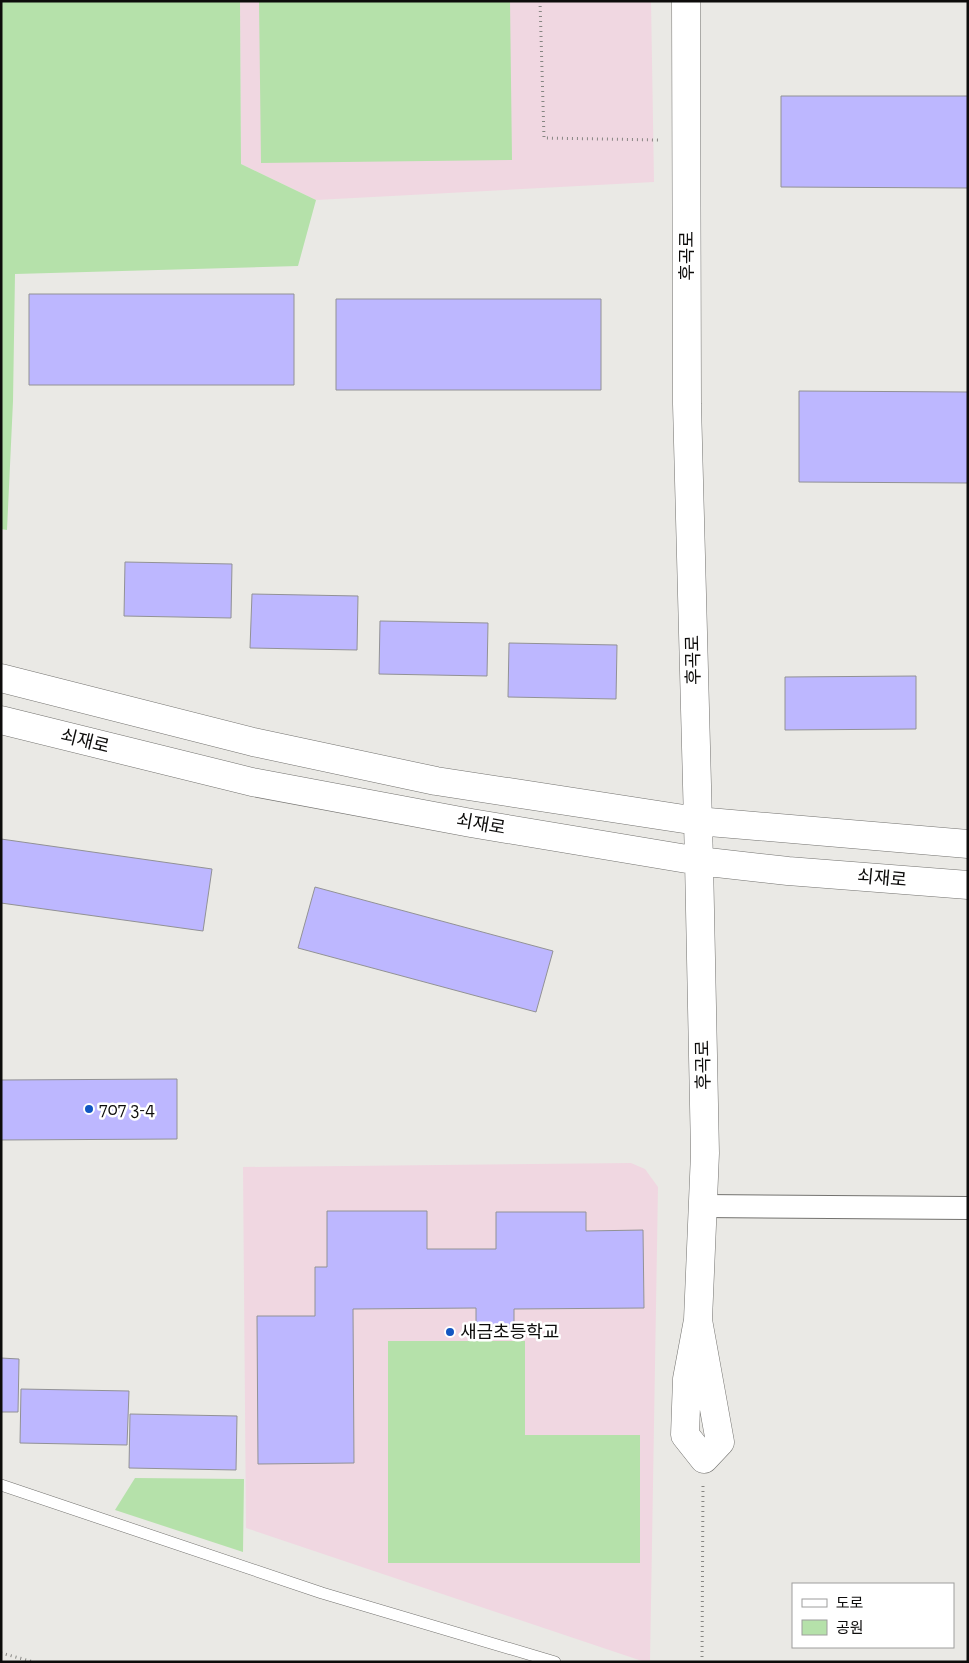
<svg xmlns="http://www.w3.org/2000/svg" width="969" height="1663" font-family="'Zilla Slab','Noto Sans KR',serif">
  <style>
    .education { fill: #f0d7e1 }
    .green { fill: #b5e1aa }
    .building { fill: #bdb7ff; stroke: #929295 }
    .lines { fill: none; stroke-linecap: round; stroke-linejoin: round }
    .service-casing { stroke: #73726f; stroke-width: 12 }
    .minor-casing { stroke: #73726f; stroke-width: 24 }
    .tertiary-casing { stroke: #73726f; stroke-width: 29 }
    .path { stroke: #868582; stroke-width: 3; stroke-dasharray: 1 4; stroke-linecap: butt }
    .service { stroke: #fff; stroke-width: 11 }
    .minor { stroke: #fff; stroke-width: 22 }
    .tertiary { stroke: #fff; stroke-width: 28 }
    .poi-dot { fill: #1256c1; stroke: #fff; stroke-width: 2 }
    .labels { text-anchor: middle; stroke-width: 5; stroke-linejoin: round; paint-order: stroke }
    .street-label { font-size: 18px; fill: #0d0c0b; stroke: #fff }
    .poi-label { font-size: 18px; fill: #0d0c0b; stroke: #fff; text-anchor: start }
  </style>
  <rect width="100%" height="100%" fill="#eae9e5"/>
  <path class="education" d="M240,1H651L654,182L316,200L241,164Z
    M631,1163L645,1169L658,1187L650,1662H645L246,1528L243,1167Z"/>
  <path class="green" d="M1,1H240L241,164L316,200L298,266L15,274L13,401L7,530L1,529Z
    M259,1H510L512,160L261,163Z
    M388,1341H525V1435H640V1563H388Z
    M135,1478L244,1479L243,1552L115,1510Z"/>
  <path class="building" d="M781,96H968V188L781,187Z
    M29,294H294V385H29Z
    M336,299H601V390H336Z
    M799,391L968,392V483L799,482Z
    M125,562L232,564L231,618L124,616Z
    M252,594L358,596L357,650L250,648Z
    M380,621L488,623L487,676L379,674Z
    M509,643L617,645L616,699L508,697Z
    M916,676V729L785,730V677Z
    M1,839L212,869L203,931L1,903Z
    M315,887L553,951L536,1012L298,948Z
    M177,1079V1139L1,1140V1080Z
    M327,1211H427V1249H496V1212H586V1231L643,1230L644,1308L514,1309V1336H476V1308L353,1309L354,1463L258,1464L257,1316H315V1267H327Z
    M1,1358L19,1359L18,1412H1Z
    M21,1389L129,1391L127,1445L20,1443Z
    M130,1414L237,1416L236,1470L129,1468Z"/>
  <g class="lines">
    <g class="service-casing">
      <path id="service" d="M1,1485L322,1593L555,1662"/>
    </g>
    <g class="minor-casing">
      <path id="minor" d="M703,1206L968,1208"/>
    </g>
    <g class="tertiary-casing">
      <path id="tertiary" d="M686,1L687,404L699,861L705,1153L698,1320
        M1,678L253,742L436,781L697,821L968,844
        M1,720L252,782L471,823L699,861L788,871L968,885
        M698,1320L720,1442L704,1459L685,1435L687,1379Z"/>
    </g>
    <path class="path" d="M540,1L544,138L659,140
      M1,1653L34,1662
      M702,1662L703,1485"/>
    <use href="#service" class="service"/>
    <use href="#minor" class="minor"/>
    <use href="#tertiary" class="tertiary"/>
  </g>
  <g class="poi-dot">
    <circle cx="89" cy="1109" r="5"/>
    <circle cx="450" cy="1332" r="5"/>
  </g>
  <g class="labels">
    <g class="street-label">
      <text transform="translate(687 256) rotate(-90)" y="6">후곡로</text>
      <text transform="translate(693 660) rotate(-91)" y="6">후곡로</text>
      <text transform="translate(85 741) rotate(14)" y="6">쇠재로</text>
      <text transform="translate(481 824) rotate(10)" y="6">쇠재로</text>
      <text transform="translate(882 878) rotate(5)" y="6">쇠재로</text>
      <text transform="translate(703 1065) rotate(-91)" y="6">후곡로</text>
    </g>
    <g class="poi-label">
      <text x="99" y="1115">707 3-4</text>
      <text x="460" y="1338">새금초등학교</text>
    </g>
  </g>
  <rect width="969" height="1663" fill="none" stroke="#0d0c0b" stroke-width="5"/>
  <rect x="792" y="1583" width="162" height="65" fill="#ffffff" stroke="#9e9e9d"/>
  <rect x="802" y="1599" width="25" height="8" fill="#ffffff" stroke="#9e9e9d"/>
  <text x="836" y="1608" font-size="15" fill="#0d0c0b">도로</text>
  <rect x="802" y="1620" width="25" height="15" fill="#b5e1aa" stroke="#9e9e9d"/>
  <text x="836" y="1633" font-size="15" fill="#0d0c0b">공원</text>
</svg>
